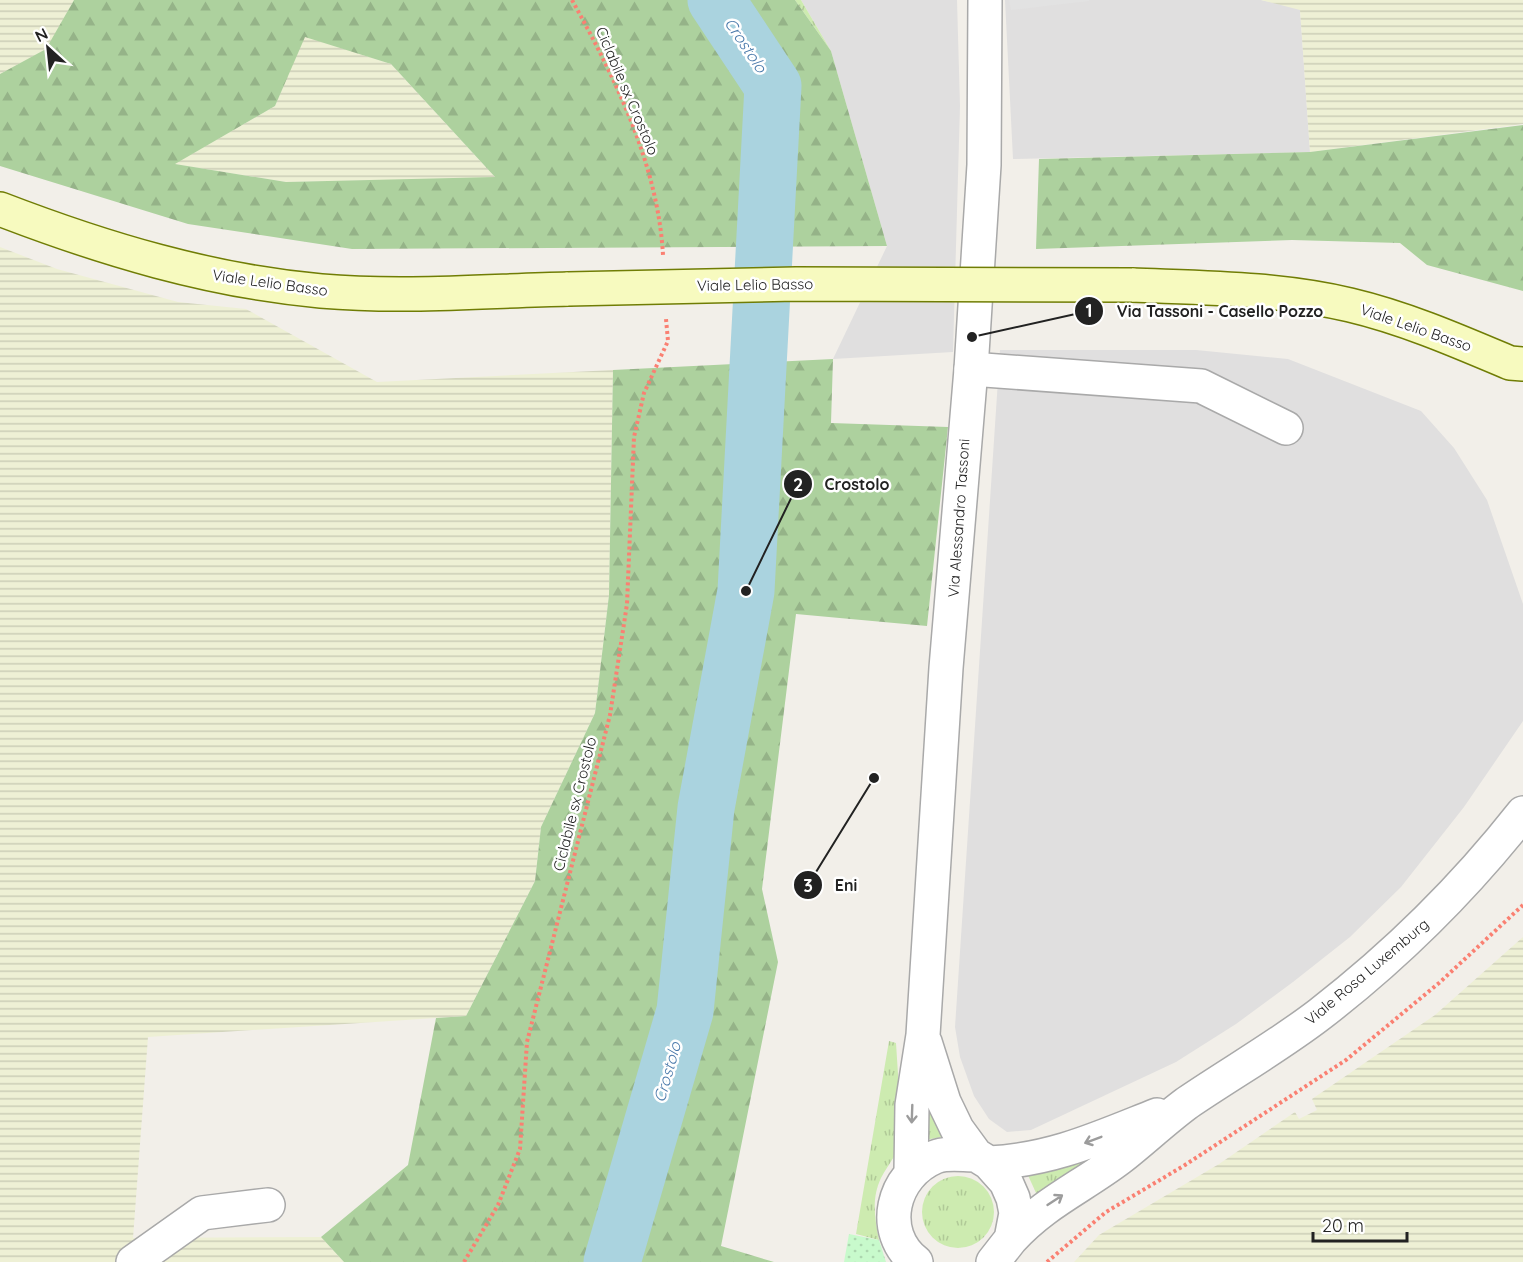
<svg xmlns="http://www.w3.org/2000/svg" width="1523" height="1262" font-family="Quicksand,sans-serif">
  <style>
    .residential { fill: #e0dfdf }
    .farmland { fill: url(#farmland-rules) }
    .grass { fill: url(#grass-tufts) }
    .forest { fill: url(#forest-firs); fill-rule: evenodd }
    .park { fill: url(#park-dots) }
    .parking { fill: #e2e2e2 }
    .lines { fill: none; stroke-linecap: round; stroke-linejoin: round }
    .river { stroke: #aad3df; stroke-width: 57 }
    .minor-casing { stroke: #a9a9a9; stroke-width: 36 }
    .tertiary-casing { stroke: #a9a9a9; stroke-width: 36 }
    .secondary-casing { stroke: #707d05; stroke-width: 36 }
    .path { stroke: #fa8072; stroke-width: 4; stroke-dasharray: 3 3; stroke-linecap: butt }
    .minor { stroke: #fff; stroke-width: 33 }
    .tertiary { stroke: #fff; stroke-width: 33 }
    .secondary { stroke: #f7fabf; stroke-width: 33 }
    .secondary-bridge-casing { stroke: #707d05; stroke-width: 36; stroke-linecap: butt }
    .secondary-bridge { stroke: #f7fabf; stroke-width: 33 }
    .oneway { stroke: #9c9c9c }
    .labels { text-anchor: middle; stroke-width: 5; stroke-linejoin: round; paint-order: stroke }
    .street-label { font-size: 15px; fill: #222; stroke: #fff }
    .water-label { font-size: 16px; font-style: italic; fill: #4a7aab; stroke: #fff }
    .leader { fill: none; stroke: #222; stroke-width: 2 }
    .callout-dot { fill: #222; stroke: #fff; stroke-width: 2 }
    .mark-label { font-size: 18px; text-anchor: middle; font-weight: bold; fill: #fff }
    .callout-label { font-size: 16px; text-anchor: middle; font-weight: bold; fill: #222; stroke: #fff; stroke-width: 5; stroke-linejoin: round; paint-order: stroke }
  </style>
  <defs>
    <pattern id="farmland-rules" width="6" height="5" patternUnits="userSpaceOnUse" patternTransform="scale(1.5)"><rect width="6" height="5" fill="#eef0d5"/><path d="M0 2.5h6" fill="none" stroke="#ccceb7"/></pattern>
    <pattern id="grass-tufts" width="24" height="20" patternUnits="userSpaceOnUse" patternTransform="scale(1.5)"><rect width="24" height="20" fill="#cdebb0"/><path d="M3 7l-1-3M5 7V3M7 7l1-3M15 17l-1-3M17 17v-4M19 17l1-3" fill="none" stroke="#b0c997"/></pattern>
    <pattern id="forest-firs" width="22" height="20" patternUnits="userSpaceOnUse" patternTransform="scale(1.5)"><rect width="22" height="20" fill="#add19e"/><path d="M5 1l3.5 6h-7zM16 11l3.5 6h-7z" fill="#95b388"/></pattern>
    <pattern id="park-dots" width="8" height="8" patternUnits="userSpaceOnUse" patternTransform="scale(1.5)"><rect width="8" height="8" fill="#c8facc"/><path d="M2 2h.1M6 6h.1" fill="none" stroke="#acd6af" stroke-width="1.8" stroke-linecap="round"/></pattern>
  </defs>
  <rect width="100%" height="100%" fill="#f2efe9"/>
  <path class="residential" d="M801,0H957L960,106L953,352L833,359L887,246L831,51Z
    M1005,0H1261L1300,9L1310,152L1013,159Z
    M1000,350H1196L1288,359L1421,411L1454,448L1487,500L1523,604V721L1464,807L1401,887L1350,937L1293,982L1236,1024L1176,1062L1031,1130L1007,1132L989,1119L974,1096L960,1057L955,1027Z"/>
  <path class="farmland" d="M0,0H74L47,49L0,74Z
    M1261,0H1523V124L1310,152L1300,10Z
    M304,36L391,64L496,178L286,182L174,164L275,106Z
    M0,247L57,269L178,302L246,309L377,382L613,370L609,595L595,713L541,827L535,881L466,1016L148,1037L133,1238L321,1237L344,1262H0Z
    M1523,937V1262H1074L1099,1235L1219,1164L1295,1112L1299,1119L1317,1110L1312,1099L1435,1015Z"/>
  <path class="grass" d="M795,0H801L831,51Z
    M889,1041L896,1043L902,1136C899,1153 889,1163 881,1178C871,1199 875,1219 879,1240L856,1234Z
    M927,1078L948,1136L924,1140Z
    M1116,1145L1037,1195L1026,1171Z
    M922 1212a36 36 0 1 1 72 0a36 36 0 1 1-72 0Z"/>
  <path class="forest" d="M74,0H795L831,51L887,246L352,249L188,224L0,166V74L46,49ZM305,37L391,64L495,177L286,182L175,164L275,106Z
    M1523,125V291L1427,265L1400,243L1292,240L1036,249L1039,159L1310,152Z
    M833,359L831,423L948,427L927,626L796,614L762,889L778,962L721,1246L774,1262H344L321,1237L408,1165L436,1018L466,1016L535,881L541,827L595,713L609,595L613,370Z"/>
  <path class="park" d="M849,1234L879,1240L886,1262H844Z"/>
  <path class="parking" d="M1009,0H1089V1L1011,10Z"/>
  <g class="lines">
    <path class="river" d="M612,1262L685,1011L706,808L746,591L773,86L716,0"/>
    <g class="minor-casing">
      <path id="minor" d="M971,369L1201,386L1286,428
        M133,1262L202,1213L268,1205"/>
    </g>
    <g class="tertiary-casing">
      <path id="tertiary" d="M925,1042L944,1102L957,1129L976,1155L989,1163L1006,1182L1013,1198L1016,1213L1011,1239L993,1262
        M989,1163C1052,1160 1099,1138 1157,1115
        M911,1171L912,1105L923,1035L946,668L971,369L984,165L985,0
        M1011,1239C1045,1202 1082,1187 1120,1158C1143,1140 1164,1120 1187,1103C1231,1073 1277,1047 1320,1014C1395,956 1464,888 1523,813
        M916,1262C878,1232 892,1175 935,1157C947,1152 962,1155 976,1155"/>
    </g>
    <g class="secondary-casing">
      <path id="secondary" d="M0,209C104,249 210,281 321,291C403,298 486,291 568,289
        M1132,285C1205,288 1278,288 1350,305C1405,318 1458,341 1510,363L1523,364"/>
    </g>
    <path class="path" d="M572,0C615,78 658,165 663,255
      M464,1262L498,1205L520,1149L527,1042L610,715L627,604L634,437L644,393L668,341L666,319
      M1047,1262L1106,1212L1185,1165L1346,1060L1439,983L1523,905"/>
    <use href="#minor" class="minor"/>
    <use href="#tertiary" class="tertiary"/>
    <use href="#secondary" class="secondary"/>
    <g class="secondary-bridge-casing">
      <path id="secondary-bridge" d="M568,289L796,284L1132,285"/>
    </g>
    <use href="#secondary-bridge" class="secondary-bridge"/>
  </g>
  <defs><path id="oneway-shaft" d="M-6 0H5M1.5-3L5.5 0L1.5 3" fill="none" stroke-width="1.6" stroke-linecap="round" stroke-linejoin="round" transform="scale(1.5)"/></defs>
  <g class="oneway">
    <use href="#oneway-shaft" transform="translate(912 1114) rotate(92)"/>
    <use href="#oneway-shaft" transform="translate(1093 1140) rotate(159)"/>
    <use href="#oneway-shaft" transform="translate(1055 1200) rotate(-33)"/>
  </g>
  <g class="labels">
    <g class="street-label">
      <text transform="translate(627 91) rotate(67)" y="5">Ciclabile sx Crostolo</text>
      <text transform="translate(270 283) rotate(8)" y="5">Viale Lelio Basso</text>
      <text transform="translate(755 285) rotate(-1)" y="5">Viale Lelio Basso</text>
      <text transform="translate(1416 328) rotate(19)" y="5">Viale Lelio Basso</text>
      <text transform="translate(959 518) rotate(-86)" y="5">Via Alessandro Tassoni</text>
      <text transform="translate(575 804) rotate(-76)" y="5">Ciclabile sx Crostolo</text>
      <text transform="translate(1367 972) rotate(-40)" y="5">Viale Rosa Luxemburg</text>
    </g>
    <g class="water-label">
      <text transform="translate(746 45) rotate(56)" y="6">Crostolo</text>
      <text transform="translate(667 1072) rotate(-74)" y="6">Crostolo</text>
    </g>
  </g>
  <path class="leader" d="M972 337L1089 311M746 591L798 484M874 778L808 885"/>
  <g class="callout-dot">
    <circle cx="972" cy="337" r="6"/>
    <circle cx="746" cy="591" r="6"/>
    <circle cx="874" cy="778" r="6"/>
    <circle cx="1089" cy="311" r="15"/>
    <circle cx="798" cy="484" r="15"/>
    <circle cx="808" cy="885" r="15"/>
  </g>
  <g class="mark-label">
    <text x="1089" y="317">1</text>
    <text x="798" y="491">2</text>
    <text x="808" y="892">3</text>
  </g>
  <g class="callout-label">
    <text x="1220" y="317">Via Tassoni - Casello Pozzo</text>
    <text x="857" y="490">Crostolo</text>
    <text x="846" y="891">Eni</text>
  </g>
  <g transform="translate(48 48) rotate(333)" stroke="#ffffff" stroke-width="4.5" paint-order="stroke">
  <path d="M0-4.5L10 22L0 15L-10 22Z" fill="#222222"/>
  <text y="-9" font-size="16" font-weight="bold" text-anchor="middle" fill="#222222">N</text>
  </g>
  <path d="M1313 1232v9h94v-9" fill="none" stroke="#222222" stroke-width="3"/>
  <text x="1322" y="1232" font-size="18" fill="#222222" stroke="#ffffff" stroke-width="4.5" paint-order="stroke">20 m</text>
</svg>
